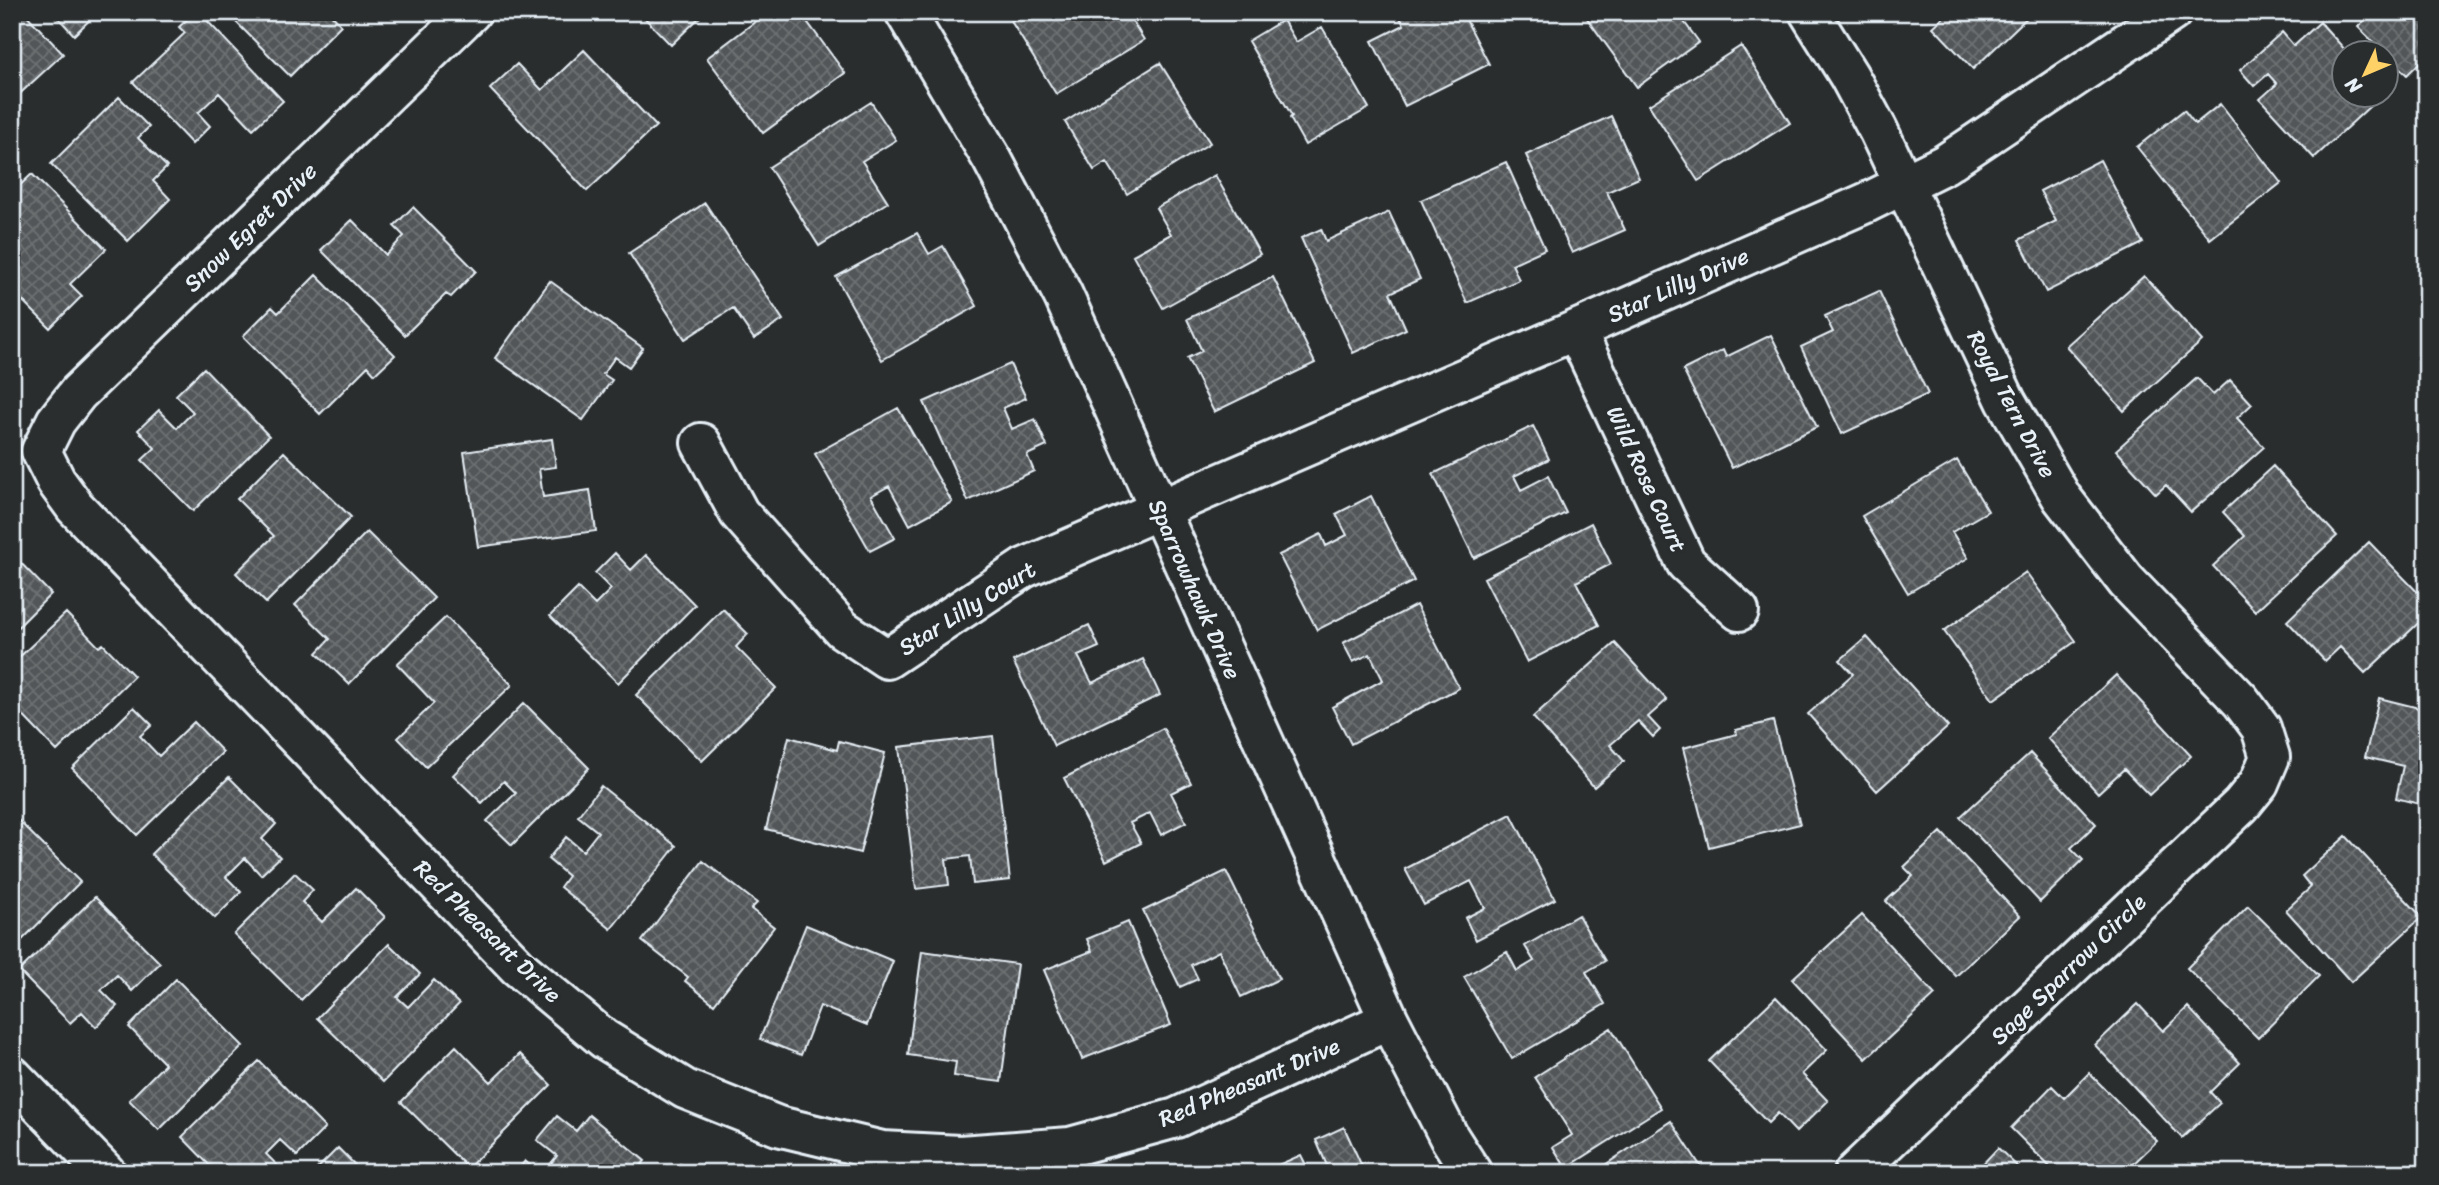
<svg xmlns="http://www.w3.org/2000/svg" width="2439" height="1185" font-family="Sriracha,sans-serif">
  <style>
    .building { fill: url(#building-cross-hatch); stroke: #e8f1f8; stroke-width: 2 }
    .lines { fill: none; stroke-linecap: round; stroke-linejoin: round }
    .street-casing { stroke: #e8f1f8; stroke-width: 44 }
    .street { stroke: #2a2d2e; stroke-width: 38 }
    .labels { text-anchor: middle; stroke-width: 7; stroke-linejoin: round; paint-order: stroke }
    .street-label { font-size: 23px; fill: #e8f1f8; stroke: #2a2d2e }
  </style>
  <defs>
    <pattern id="building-cross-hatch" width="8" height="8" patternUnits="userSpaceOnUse" patternTransform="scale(1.75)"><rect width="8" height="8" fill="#535759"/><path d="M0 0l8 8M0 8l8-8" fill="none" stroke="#6c7072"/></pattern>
  </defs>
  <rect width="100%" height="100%" fill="#2a2d2e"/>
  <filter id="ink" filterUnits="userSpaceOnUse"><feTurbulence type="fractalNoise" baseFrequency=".0143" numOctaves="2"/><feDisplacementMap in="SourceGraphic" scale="14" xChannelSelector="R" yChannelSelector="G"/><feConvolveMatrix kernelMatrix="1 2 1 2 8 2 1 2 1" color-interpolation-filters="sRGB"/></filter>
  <g filter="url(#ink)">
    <path class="building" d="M12,12H24L63,54L12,101Z
      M53,12H98L74,35Z
      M195,12H199L283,101L253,129L219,93L198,113L210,126L192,144L133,82L185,33L179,27Z
      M226,12H329L341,25L290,76Z
      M639,12H705L671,45Z
      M768,12H800L845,73L763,133L707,58Z
      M1026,12H1127L1144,40L1056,94L1011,21Z
      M1397,12H1462L1489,64L1405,106L1372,41L1404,25Z
      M1586,12H1683L1679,15L1699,42L1637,87L1584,14Z
      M1938,12H2033L1973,69L1933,27L1943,18Z
      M2372,12H2427V55L2407,75L2358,27Z
      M1283,20L1296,42L1322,27L1369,108L1305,145L1290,118L1292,116L1248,41Z
      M2320,22L2347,52H2344V94H2383L2314,158L2260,99L2277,84L2268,74L2254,86L2240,70L2282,32L2294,46Z
      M1741,46L1790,123L1698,181L1649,105Z
      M584,50L656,126L587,191L490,89L517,64L542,90Z
      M1160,63L1210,143L1127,194L1107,162L1094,170L1065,122Z
      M119,97L149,127L138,138L167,167L153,181L170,199L128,241L51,164Z
      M871,102L896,140L862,161L888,202L819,246L769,167Z
      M2220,104L2281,183L2210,239L2137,147L2184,110L2195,124Z
      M1611,116L1639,178L1607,192L1625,230L1572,253L1526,155Z
      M2100,160L2143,243L2046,292L2019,240L2056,221L2040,191Z
      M1506,162L1545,249L1512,264L1519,280L1467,303L1421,200Z
      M32,174L106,249L70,284L82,296L50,328L12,290V193Z
      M1215,175L1260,254L1163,308L1133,255L1171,234L1156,208Z
      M705,203L783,320L754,339L733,308L685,339L629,253Z
      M413,207L476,271L451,297L446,294L405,335L321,250L352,220L386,255L404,236L394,226Z
      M1389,212L1420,279L1390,293L1406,329L1353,353L1301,238L1321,229L1326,241Z
      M917,233L929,254L943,246L977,306L882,360L836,277Z
      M316,275L395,355L375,374L368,366L320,414L243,336L272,307L278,313Z
      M2144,276L2202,341L2124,411L2066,346Z
      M1273,277L1315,363L1214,412L1187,358L1202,351L1187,319Z
      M550,281L643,348L629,367L615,357L603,374L612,380L583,420L495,358Z
      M1879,291L1928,394L1842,434L1801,347L1833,332L1825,316Z
      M1771,335L1817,427L1732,468L1683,370L1723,350L1726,357Z
      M1010,364L1026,398L1003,408L1012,429L1035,419L1047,446L1027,455L1034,471L968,501L924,402Z
      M204,368L269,436L193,511L142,460L155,448L138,430L159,410L177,428L193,412L176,395Z
      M2197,378L2213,395L2230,380L2252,404L2237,418L2264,447L2191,512L2166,485L2156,494L2116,450Z
      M898,408L952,502L910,525L889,486L871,496L895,538L870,551L815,454Z
      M1533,426L1549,459L1514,476L1521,490L1548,476L1566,513L1474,558L1433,474Z
      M552,439L556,467L539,469L543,497L590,490L596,531L478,547L464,452Z
      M284,452L351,517L266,603L236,573L274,536L237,499Z
      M1957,460L1988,511L1952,532L1968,558L1908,593L1862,516Z
      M2273,466L2337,536L2255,611L2213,566L2245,536L2223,512Z
      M1371,496L1414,581L1317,630L1279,555L1321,534L1326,546L1347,535L1336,514Z
      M1591,523L1611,564L1576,582L1599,625L1527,662L1484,578Z
      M367,532L434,598L349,684L317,653L330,639L295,605Z
      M2369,542L2427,602V615L2365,673L2340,647L2325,661L2287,621Z
      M615,553L631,570L646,555L695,605L618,683L550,616L578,588L595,605L611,589L595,573Z
      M12,554L51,594L12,633Z
      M2026,572L2076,641L1993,700L1944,631Z
      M1416,605L1459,688L1351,744L1332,707L1383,680L1370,654L1353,662L1343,643Z
      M723,609L748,634L736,647L776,688L702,761L636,695Z
      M66,613L99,647L103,644L134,676L57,751L12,704V664Z
      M446,617L512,685L426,767L398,738L434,703L397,664Z
      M1089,625L1099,647L1078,656L1092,683L1143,659L1160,695L1054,746L1013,661Z
      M1867,637L1948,727L1877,791L1808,714L1853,674L1840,660Z
      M1615,643L1667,700L1648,717L1660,730L1653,737L1638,721L1610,745L1624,761L1594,787L1533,717Z
      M2116,675L2191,756L2149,795L2124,769L2098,793L2048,738Z
      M2379,698L2427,710V806L2396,798L2403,766L2365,757Z
      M524,703L589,768L512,845L487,821L516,793L504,781L482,803L453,775Z
      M134,707L152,725L140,736L159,756L194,722L223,752L137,835L72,768Z
      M1773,721L1800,824L1709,847L1683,748L1737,734L1736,730Z
      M1163,728L1191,783L1171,793L1186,822L1161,835L1150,813L1130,823L1141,843L1106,861L1064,778Z
      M993,736L1010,880L973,884L970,856L946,859L949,885L916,889L899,747Z
      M789,737L837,750L839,741L885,753L860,853L766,829Z
      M2030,753L2096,824L2071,848L2083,860L2040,902L1960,817Z
      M229,777L276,824L262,839L280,857L261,875L245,858L226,877L241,892L215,918L151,854Z
      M601,786L676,846L611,929L560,887L568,876L548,859L566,837L583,851L598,832L578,816Z
      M1511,814L1555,899L1476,940L1465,918L1485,908L1471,881L1424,905L1405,869Z
      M14,816L80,882L12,950V818Z
      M1941,832L2020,916L1956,976L1886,901L1913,876L1904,867Z
      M2346,836L2422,917L2351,982L2286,910L2311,887L2302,876Z
      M703,861L757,903L751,909L774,927L714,1004L685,981L688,977L642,941Z
      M1226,871L1279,979L1241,997L1219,951L1191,965L1198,979L1180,987L1143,911Z
      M295,873L313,890L302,902L322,922L356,888L385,917L301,1000L234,934Z
      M95,897L160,963L132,991L117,975L101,990L117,1006L96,1027L82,1012L70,1023L19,971Z
      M2248,906L2319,976L2258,1038L2187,968Z
      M1578,915L1605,961L1586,972L1605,1004L1512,1059L1464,977L1507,952L1517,971L1534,961L1525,946Z
      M1862,915L1935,995L1866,1059L1792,979Z
      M1128,922L1171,1025L1082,1059L1044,970L1092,951L1087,939Z
      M806,925L893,961L867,1025L820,1006L801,1055L760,1039Z
      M389,944L420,974L397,997L408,1007L434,980L459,1004L383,1082L317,1018Z
      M922,951L1017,964L1001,1082L954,1076L956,1062L908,1055Z
      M176,979L243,1046L159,1130L129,1100L165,1064L129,1027Z
      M1776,997L1827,1050L1802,1074L1828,1101L1796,1132L1778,1113L1768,1123L1709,1061Z
      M2138,1004L2163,1031L2188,1007L2240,1063L2210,1092L2220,1103L2182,1138L2095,1045Z
      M1611,1028L1661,1108L1566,1168L1553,1147L1572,1135L1535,1077Z
      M456,1046L491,1082L520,1054L551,1085L468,1168L401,1102Z
      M259,1061L325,1128L297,1156L280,1140L266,1154L281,1169L278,1173H217L182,1137Z
      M2089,1073L2157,1141L2130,1167L2136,1173H2056L2011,1128L2052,1086L2064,1098Z
      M589,1115L645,1161L635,1173H543L557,1156L537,1140L557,1116L576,1131Z
      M1671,1121L1705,1173H1593Z
      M1344,1127L1365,1173H1318L1328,1168L1316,1140Z
      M338,1148L363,1173H313Z
      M1998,1148L2024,1173H1974Z
      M1301,1155L1310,1173H1263L1262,1172Z
      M525,1161L539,1173H515Z
      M680,1164L705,1173H677Z"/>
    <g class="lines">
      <g class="street-casing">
        <path id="street" d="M471,12L78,393L56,421L41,451L56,481L75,507L518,967L604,1039L685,1089L778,1126L882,1151L960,1155L1070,1147L1176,1118L1389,1020
          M905,12L992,159L1063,295L1389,1020L1449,1137L1472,1173
          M1809,12L1849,76L1878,130L2006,401L2062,498L2126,581L2241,701L2261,728L2270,757L2259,783L2241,805L1854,1173
          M1576,330L1686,563L1739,611
          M701,443L739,513L842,629L887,659L1024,568L1576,330L1868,202L1945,164L2172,12
          M12,1076L106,1173"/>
      </g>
      <use href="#street" class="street"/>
    </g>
  </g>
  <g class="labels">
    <g class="street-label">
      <text transform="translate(250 227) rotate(-44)" y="8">Snow Egret Drive</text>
      <text transform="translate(1678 285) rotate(-24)" y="8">Star Lilly Drive</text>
      <text transform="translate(2012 404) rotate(62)" y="8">Royal Tern Drive</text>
      <text transform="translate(1647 479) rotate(65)" y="8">Wild Rose Court</text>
      <text transform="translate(1195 589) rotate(66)" y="8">Sparrowhawk Drive</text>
      <text transform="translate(967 608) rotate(-32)" y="8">Star Lilly Court</text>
      <text transform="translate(488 931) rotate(44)" y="8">Red Pheasant Drive</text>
      <text transform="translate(2068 969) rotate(-44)" y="8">Sage Sparrow Circle</text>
      <text transform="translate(1249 1082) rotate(-23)" y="8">Red Pheasant Drive</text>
    </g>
  </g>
  <rect width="2439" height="1185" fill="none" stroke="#2a2d2e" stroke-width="42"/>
  <rect x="21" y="21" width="2397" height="1143" fill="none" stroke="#e8f1f8" stroke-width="2.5" filter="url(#ink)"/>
  <g transform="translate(2365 74) rotate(226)"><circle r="33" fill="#2a2d2e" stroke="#767b7f" stroke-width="2"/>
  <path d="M0-5L12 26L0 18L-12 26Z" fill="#ffd166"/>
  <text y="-10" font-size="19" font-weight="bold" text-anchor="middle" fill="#e8f1f8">N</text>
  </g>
</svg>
